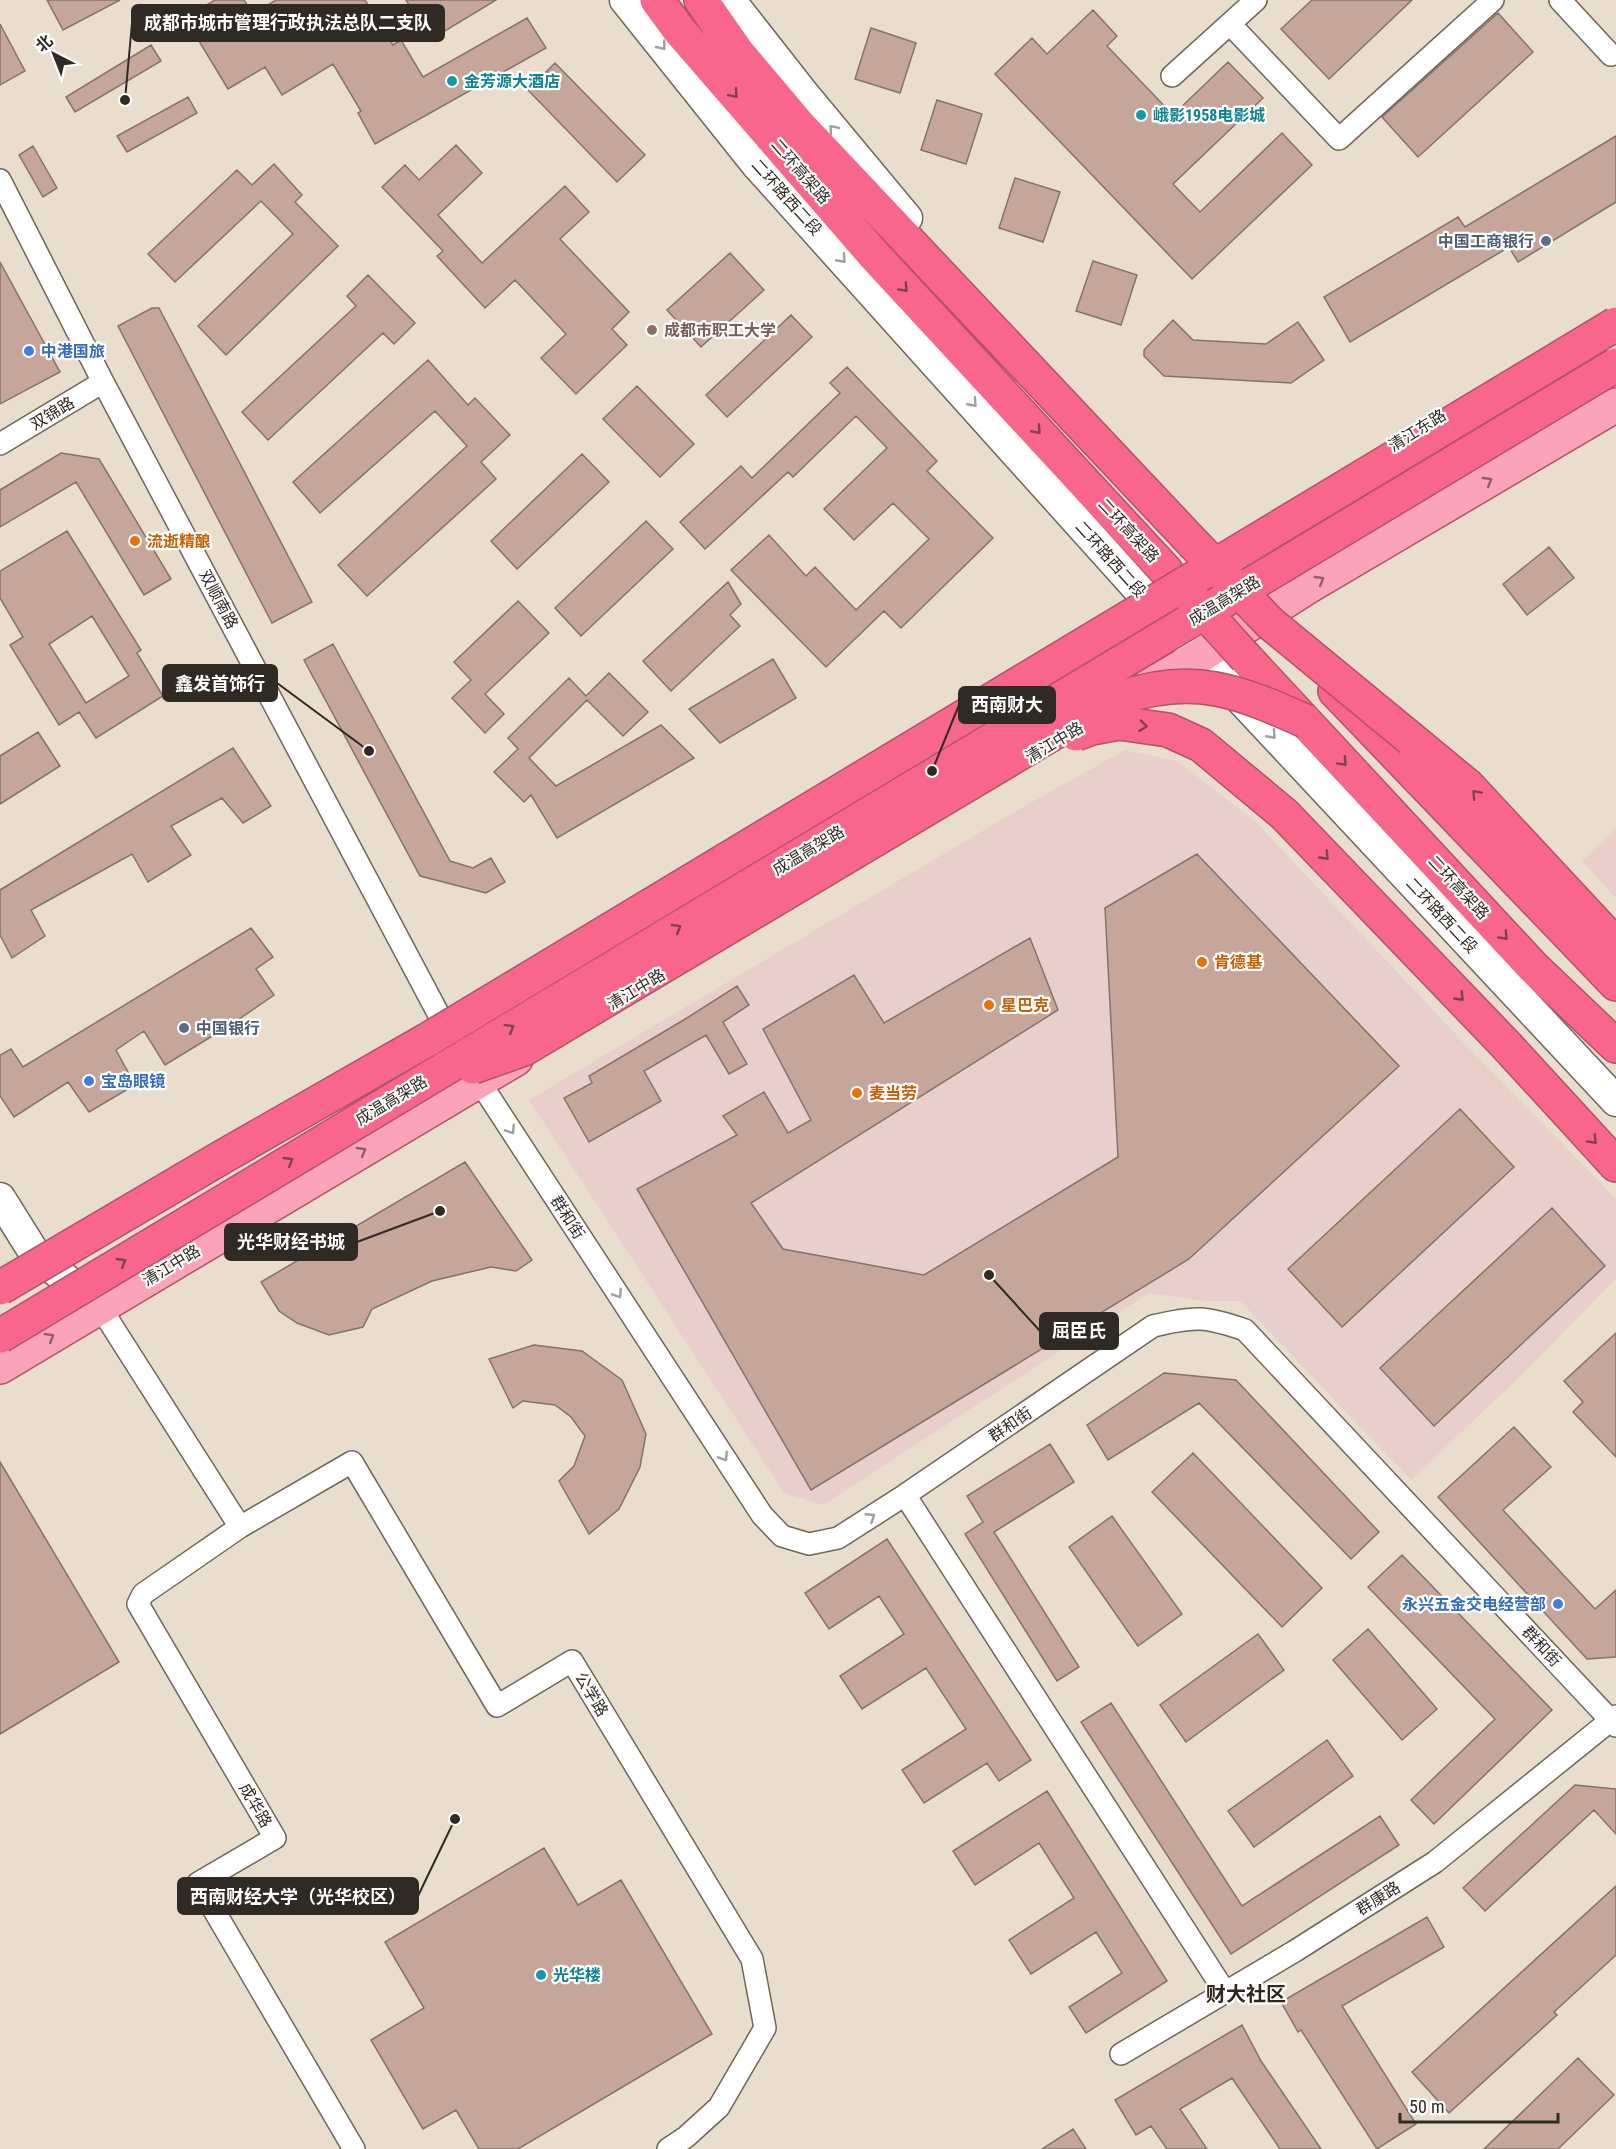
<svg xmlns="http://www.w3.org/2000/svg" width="1616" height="2149" font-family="'Roboto Condensed','Noto Sans SC',sans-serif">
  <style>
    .commercial { fill: #e9cfcb }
    .building { fill: #c6a59a; stroke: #84736d; stroke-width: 1.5; fill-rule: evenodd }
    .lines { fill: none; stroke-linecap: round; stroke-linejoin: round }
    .street-casing { stroke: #706658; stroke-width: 24 }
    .secondary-casing { stroke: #706658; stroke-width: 33 }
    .primary-casing { stroke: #b25267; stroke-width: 36 }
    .highway-casing { stroke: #b25267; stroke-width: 36 }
    .street { stroke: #fff; stroke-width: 21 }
    .secondary { stroke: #fff; stroke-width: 30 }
    .primary { stroke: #fba4b9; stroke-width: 33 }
    .highway { stroke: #f8678b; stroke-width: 33 }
    .highway-bridge-casing { stroke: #b25267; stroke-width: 36; stroke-linecap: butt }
    .highway-bridge { stroke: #f8678b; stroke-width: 33 }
    .oneway { stroke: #a19f9c }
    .oneway2 { stroke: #7f424d }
    .oneway3 { stroke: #8b6167 }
    .culture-dot { fill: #0f9aa8; stroke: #fff; stroke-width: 2 }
    .service-dot { fill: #5c6f8a; stroke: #fff; stroke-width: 2 }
    .education-dot { fill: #8d6e63; stroke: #fff; stroke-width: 2 }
    .shop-dot { fill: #3f7fe0; stroke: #fff; stroke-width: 2 }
    .food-dot { fill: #e8710a; stroke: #fff; stroke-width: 2 }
    .labels { text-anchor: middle; stroke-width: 4.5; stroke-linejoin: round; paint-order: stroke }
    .culture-label { font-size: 16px; font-weight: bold; fill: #0d838f; stroke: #fff; text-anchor: start }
    .street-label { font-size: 16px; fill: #2f2a24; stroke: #fff }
    .service-label { font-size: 16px; font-weight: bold; fill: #4e5e75; stroke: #fff; text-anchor: end }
    .education-label { font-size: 16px; font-weight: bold; fill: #785e54; stroke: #fff; text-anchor: start }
    .shop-label { font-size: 16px; font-weight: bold; fill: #366cbe; stroke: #fff; text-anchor: start }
    .food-label { font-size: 16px; font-weight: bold; fill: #c56008; stroke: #fff; text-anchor: start }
    .quarter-label { font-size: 20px; font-weight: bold; fill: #30271c; stroke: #fff }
    .leader { fill: none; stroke: #2f2a24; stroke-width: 2 }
    .callout-dot { fill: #2f2a24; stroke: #fff; stroke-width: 2 }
    .callout { fill: #2f2a24; stroke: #2f2a24; stroke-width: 2 }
    .callout-label { font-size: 18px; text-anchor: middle; font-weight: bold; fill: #fff }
  </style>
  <rect width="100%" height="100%" fill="#e9dece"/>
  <path class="commercial" d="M1125,750L1177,761L1255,821L1466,1045L1616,1199V1279L1512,1384L1411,1480L1240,1301H1203L1149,1293L823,1505L784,1493L529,1100L1009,815Z
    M1616,829V898L1582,861Z"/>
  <path class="building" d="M47,0H120L63,30Z
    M215,0H244L253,14L276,0H365L393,45L401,40L423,77L527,18L546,48L375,144L358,113L361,111L333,64L282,95L265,67L228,89L185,18Z
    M406,0H496L430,40Z
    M1312,0H1412L1329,79L1281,29Z
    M1093,10L1117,36L1107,46L1173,115L1228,62L1263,98L1173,184L1200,212L1282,133L1312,165L1192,279L995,74L1032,38L1047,54Z
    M1498,13L1533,52L1418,157L1382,117Z
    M0,24L25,71L0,85Z
    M871,28L916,43L900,93L855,79Z
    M151,45L161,61L75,112L66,97Z
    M555,63L645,155L617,182L528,90Z
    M188,97L197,113L127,152L117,136Z
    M937,100L982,114L966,164L921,150Z
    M1616,136V202L1518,262L1509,247L1350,342L1324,297L1458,217L1465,227Z
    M456,145L482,173L438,215L482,263L565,186L589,212L560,239L629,312L612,329L627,345L576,394L541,358L566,334L515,280L485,308L437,256L443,251L382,187L405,165L419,180Z
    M33,146L57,188L43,197L19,155Z
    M274,164L302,195L295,202L338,246L226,355L198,326L293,234L261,201L175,282L148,254L237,170L252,185Z
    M1015,178L1060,192L1043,242L999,228Z
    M730,253L764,290L701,347L667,310Z
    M1093,261L1137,275L1121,325L1076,311Z
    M0,262L60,372L0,404Z
    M368,275L415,323L394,344L383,333L268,440L242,412L356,306L347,296Z
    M152,308H159L312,602L272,623L118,326Z
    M791,315L812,337L727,417L706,395Z
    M1173,320L1193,340L1266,344L1298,322L1324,360L1291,383L1164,376L1144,356V350Z
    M428,360L468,405L475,398L510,435L481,462L496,479L367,596L338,565L467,446L435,411L320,513L293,482Z
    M847,367L937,461L927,471L993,538L901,628L884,611L826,667L731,570L769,535L806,576L815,567L856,610L929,539L893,503L854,540L824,509L887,448L856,416L793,477L788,472L705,549L680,522L741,466L752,478L840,393L830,383Z
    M637,386L694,444L660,477L603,419Z
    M61,453L99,459L171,579L144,595L76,482L0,527V490Z
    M582,454L609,482L517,569L491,541Z
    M646,521L673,549L581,636L555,608Z
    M67,531L141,650L137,653L163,696L96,738L79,712L59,725L10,645L23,637L0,598V571ZM92,616L129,676L86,703L49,644Z
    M1549,547L1574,578L1527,615L1503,584Z
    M728,582L741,604L730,615L740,626L671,691L643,661Z
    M518,601L549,633L485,694L504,714L485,733L452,698L471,680L454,662Z
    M333,644L450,861L473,868L491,858L505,882L486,893L420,876L304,660Z
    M773,659L796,698L720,743L689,709Z
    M609,673L648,712L623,736L587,700L529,758L556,786L661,725L694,758L557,838L531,795L524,802L494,772L518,749L508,738L569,678L586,696Z
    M38,732L60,766L0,804V756Z
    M233,748L271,806L243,823L222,798L171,826L191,855L148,882L132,854L49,900L31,910L45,936L12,958L0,935V890Z
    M1197,854L1399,1066L1189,1259L811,1490L637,1189L737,1135L723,1116L764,1092L788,1133L811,1120L763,1029L854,975L884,1023L1030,938L1058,1010L751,1203L783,1249L924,1275L1118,1157L1105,908Z
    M251,928L273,957L256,969L274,995L232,1024L165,1065L144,1031L116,1050L135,1085L89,1112L68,1082L14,1117L0,1096V1055L11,1049L23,1067Z
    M737,986L749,1005L723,1022L747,1064L729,1074L706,1035L644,1071L661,1101L589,1142L564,1098L592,1083L589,1076L682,1021Z
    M1460,1109L1514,1167L1342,1327L1288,1269Z
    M465,1162L532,1260L516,1271L491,1267L432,1281L372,1309L363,1327L329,1335L297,1323L279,1311L261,1282Z
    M1552,1208L1605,1266L1434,1426L1380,1368Z
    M1616,1333V1457L1573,1412L1583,1402L1564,1381Z
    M534,1345L582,1351L622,1380L646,1434L640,1467L619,1509L589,1534L559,1481L574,1466L585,1436L571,1417L555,1405L523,1401L513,1408L489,1359Z
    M1164,1373L1236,1380L1379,1532L1351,1559L1199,1403L1108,1460L1087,1425Z
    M1514,1427L1551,1467L1503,1510L1595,1609L1616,1590V1657L1587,1659L1438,1497Z
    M1050,1444L1074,1482L994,1532L1079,1667L1057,1681L965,1534L983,1522L967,1496Z
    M1193,1453L1322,1588L1282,1627L1152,1492Z
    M0,1462L119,1662L0,1734Z
    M1112,1516L1182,1614L1138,1646L1069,1547Z
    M887,1539L1031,1760L999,1781L987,1763L924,1803L902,1770L966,1729L926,1668L862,1709L840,1676L904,1634L879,1596L829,1629L805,1593Z
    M1402,1555L1552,1710L1434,1824L1411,1800L1495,1719L1368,1587Z
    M1368,1629L1437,1709L1402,1740L1333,1660Z
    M1258,1634L1284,1670L1186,1742L1160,1705Z
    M1111,1703L1242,1906L1380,1816L1399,1845L1231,1954L1081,1722Z
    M1327,1740L1353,1776L1254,1847L1228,1811Z
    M1575,1785L1616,1789V1834L1594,1810L1485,1911L1463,1888Z
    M1047,1791L1167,1981L1086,2033L1069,2007L1122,1973L1096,1932L1031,1974L1009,1940L1074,1898L1039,1843L975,1885L953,1851Z
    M544,1848L578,1905L621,1880L712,2034L518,2149H479L456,2110L423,2129L371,2040L424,2008L385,1942Z
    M1616,1886V1955L1554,2012L1557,2015L1449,2113L1412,2072Z
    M1427,1917L1444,1947L1342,2006L1416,2124L1377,2149L1301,2030L1298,2032L1281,2002Z
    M1242,2025L1261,2061L1321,2149H1280L1232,2078L1180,2109L1207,2149H1167L1151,2126L1136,2135L1115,2100Z
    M1578,2058L1614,2095L1558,2149H1484Z
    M1073,2129L1086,2149H1042Z"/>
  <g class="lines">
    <g class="street-casing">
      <path id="street" d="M1560,0L1611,55
        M1230,24L1339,139L1493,0
        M1172,76L1256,0
        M0,180L103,382L440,1017
        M0,444L103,382
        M479,1081L762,1515L782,1536L809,1544L838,1538L905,1495L1153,1326C1195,1316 1205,1316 1245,1330L1616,1726
        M100,1307L240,1527
        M905,1495L1225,1992
        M1121,2054L1295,1951L1435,1862L1616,1716
        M354,2149L198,1883L275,1838L138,1604L143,1594L240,1527L352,1462L497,1706L572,1661L752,1959L765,2028L719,2107L686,2137L668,2149"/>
    </g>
    <g class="secondary-casing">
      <path id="secondary" d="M625,0L756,164L1147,599L1616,1101
        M730,0L803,93L907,218
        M0,1198L35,1254L95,1303"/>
    </g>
    <g class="primary-casing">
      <path id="primary" d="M1137,693L1200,656L1306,588L1616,405
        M0,1367L516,1059"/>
    </g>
    <g class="highway-casing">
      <path id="highway" d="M657,0L679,30L873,254L1166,571
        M701,0L738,53L797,123L1193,543
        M1246,658L1533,967L1616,1046
        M1335,691L1616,984
        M1411,739L1468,786L1616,945
        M1284,814L1506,1045L1616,1165"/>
    </g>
    <use href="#street" class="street"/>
    <use href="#secondary" class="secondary"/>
    <use href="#primary" class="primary"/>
    <use href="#highway" class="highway"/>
    <g class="highway-bridge-casing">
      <path id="highway-bridge" d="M1193,543L1270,623L1411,739
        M1190,596L1246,658
        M1076,734L1092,728L1119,723L1168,730L1201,745L1284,814
        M473,1067L524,1049L1082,716C1095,710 1107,702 1120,698C1194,673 1238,691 1305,721
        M0,1288L224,1156L427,1040L1616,324
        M0,1336L1616,365"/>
    </g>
    <use href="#highway-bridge" class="highway-bridge"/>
  </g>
  <defs><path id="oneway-chevron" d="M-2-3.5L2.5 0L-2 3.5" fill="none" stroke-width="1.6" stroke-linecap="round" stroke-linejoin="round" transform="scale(1.5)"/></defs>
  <g class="oneway">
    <use href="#oneway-chevron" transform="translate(662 46) rotate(51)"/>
    <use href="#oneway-chevron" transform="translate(833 129) rotate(-130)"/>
    <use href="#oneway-chevron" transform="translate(842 259) rotate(48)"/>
    <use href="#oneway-chevron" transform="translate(973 403) rotate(48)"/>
    <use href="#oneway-chevron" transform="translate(1272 735) rotate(48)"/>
    <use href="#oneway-chevron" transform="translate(511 1130) rotate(57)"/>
    <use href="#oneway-chevron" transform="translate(618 1294) rotate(57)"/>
    <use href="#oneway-chevron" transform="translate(724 1457) rotate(57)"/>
    <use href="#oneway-chevron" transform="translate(871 1517) rotate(-33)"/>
  </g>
  <g class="oneway2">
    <use href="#oneway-chevron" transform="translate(734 94) rotate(49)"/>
    <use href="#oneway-chevron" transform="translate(904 288) rotate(47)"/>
    <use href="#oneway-chevron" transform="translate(1037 430) rotate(47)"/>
    <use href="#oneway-chevron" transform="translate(1143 726) rotate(7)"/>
    <use href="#oneway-chevron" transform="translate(1343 762) rotate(47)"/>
    <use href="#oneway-chevron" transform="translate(1476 794) rotate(-133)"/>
    <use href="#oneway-chevron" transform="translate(1325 856) rotate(46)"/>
    <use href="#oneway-chevron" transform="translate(677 928) rotate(-31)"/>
    <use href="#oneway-chevron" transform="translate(1504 936) rotate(47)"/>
    <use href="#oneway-chevron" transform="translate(1460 997) rotate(46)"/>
    <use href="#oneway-chevron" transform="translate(510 1028) rotate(-31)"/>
    <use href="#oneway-chevron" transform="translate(1593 1140) rotate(47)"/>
    <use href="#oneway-chevron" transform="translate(289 1161) rotate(-31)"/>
    <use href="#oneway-chevron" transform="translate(122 1262) rotate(-31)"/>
  </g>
  <g class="oneway3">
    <use href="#oneway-chevron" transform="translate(1488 481) rotate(-31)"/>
    <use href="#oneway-chevron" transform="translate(1320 580) rotate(-31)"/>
    <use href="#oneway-chevron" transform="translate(362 1151) rotate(-31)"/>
    <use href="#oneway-chevron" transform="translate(50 1337) rotate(-31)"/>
  </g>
  <g class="culture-dot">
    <circle cx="452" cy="81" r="6"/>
    <circle cx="1141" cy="115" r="6"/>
    <circle cx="541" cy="1975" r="6"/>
  </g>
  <g class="service-dot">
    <circle cx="1546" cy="241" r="6"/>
    <circle cx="184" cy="1028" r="6"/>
  </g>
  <circle class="education-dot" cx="652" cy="330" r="6"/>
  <g class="shop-dot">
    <circle cx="29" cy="351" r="6"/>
    <circle cx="89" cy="1081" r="6"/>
    <circle cx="1558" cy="1604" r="6"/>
  </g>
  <g class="food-dot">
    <circle cx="135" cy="541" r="6"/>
    <circle cx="1202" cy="962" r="6"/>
    <circle cx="989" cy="1005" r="6"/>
    <circle cx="857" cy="1093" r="6"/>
  </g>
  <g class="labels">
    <g class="culture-label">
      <text x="464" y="87">金芳源大酒店</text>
      <text x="1153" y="121">峨影1958电影城</text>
      <text x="553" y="1981">光华楼</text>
    </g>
    <g class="street-label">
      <text transform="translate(801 171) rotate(49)" y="6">二环高架路</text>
      <text transform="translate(787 197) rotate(48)" y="6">二环路西二段</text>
      <text transform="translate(52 413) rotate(-31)" y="6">双锦路</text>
      <text transform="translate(1417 430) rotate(-32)" y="6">清江东路</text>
      <text transform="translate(1129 530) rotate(47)" y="6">二环高架路</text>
      <text transform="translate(1111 559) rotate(48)" y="6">二环路西二段</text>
      <text transform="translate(219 599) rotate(62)" y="6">双顺南路</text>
      <text transform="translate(1224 600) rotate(-31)" y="6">成温高架路</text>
      <text transform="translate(1054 742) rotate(-31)" y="6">清江中路</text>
      <text transform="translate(808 850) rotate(-31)" y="6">成温高架路</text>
      <text transform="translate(1459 887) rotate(47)" y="6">二环高架路</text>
      <text transform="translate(1442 915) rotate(47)" y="6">二环路西二段</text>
      <text transform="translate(636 989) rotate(-31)" y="6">清江中路</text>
      <text transform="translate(391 1100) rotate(-31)" y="6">成温高架路</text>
      <text transform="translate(568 1217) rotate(57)" y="6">群和街</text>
      <text transform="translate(171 1265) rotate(-31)" y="6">清江中路</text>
      <text transform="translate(1010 1424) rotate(-34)" y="6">群和街</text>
      <text transform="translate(1542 1646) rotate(47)" y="6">群和街</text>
      <text transform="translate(592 1694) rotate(59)" y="6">公学路</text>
      <text transform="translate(256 1805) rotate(60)" y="6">成华路</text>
      <text transform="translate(1378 1898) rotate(-32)" y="6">群康路</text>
    </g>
    <g class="service-label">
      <text x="1534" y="247">中国工商银行</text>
      <text x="196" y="1034" text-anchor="start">中国银行</text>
    </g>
    <g class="education-label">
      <text x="664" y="336">成都市职工大学</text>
    </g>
    <g class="shop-label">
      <text x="41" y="357">中港国旅</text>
      <text x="101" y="1087">宝岛眼镜</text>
      <text x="1546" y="1610" text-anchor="end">永兴五金交电经营部</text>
    </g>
    <g class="food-label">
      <text x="147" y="547">流逝精酿</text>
      <text x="1214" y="968">肯德基</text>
      <text x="1001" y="1011">星巴克</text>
      <text x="869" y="1099">麦当劳</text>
    </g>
    <g class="quarter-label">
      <text x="1246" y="2001">财大社区</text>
    </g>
  </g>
  <path class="leader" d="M125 100L132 23M369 751L277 683M932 771L959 705M440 1211L357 1242M989 1275L1040 1331M455 1819L418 1896"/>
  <g class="callout-dot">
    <circle cx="125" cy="100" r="6"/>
    <circle cx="369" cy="751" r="6"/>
    <circle cx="932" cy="771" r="6"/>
    <circle cx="440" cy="1211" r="6"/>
    <circle cx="989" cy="1275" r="6"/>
    <circle cx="455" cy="1819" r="6"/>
  </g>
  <g class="callout">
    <rect x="132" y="5" width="312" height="36" rx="6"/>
    <rect x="163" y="665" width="114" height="36" rx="6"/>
    <rect x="959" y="687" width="96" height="36" rx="6"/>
    <rect x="225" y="1224" width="132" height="36" rx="6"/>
    <rect x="1040" y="1313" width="78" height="36" rx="6"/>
    <rect x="178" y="1878" width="240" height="36" rx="6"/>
  </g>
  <g class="callout-label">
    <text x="288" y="29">成都市城市管理行政执法总队二支队</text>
    <text x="220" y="690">鑫发首饰行</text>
    <text x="1007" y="711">西南财大</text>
    <text x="291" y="1248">光华财经书城</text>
    <text x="1079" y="1337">屈臣氏</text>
    <text x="298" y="1903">西南财经大学（光华校区）</text>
  </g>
  <g transform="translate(54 54) rotate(318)" stroke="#ffffff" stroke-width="4.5" paint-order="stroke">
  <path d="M0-4.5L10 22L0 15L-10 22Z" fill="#2f2a24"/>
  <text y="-9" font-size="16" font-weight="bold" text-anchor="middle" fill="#2f2a24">北</text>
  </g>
  <path d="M1400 2113v9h158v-9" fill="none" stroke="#2f2a24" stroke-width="3"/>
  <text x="1409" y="2113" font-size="18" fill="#2f2a24" stroke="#ffffff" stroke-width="4.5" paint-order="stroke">50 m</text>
</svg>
